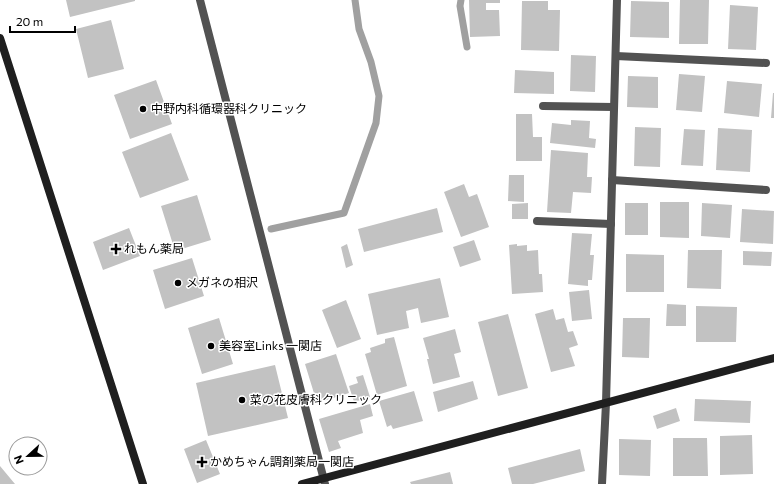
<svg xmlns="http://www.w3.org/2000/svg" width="774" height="484" font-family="Commissioner,'Noto Sans JP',sans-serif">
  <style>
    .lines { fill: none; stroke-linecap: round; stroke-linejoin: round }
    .stream { stroke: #a0a0a0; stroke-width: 7 }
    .building { fill: #c2c2c2 }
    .lane { stroke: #525252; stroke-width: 8 }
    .street { stroke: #525252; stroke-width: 8 }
    .secondary { stroke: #1f1f1f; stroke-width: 8 }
    .poi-dot { fill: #000; stroke: #fff; stroke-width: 1.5 }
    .labels { text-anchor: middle; stroke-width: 3; stroke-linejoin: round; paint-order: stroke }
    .poi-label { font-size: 12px; fill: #000; stroke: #fff; text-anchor: start }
  </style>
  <rect width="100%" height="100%" fill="#fff"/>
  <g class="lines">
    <path class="stream" d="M461,0L460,6L467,47
      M271,229L344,213L376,123L379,96L371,62L359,29L355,0"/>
  </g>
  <path class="building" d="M66,0H135V1L70,17Z
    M469,0H500V3H486V10H499L500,36L470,37Z
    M680,0H709L708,44H679Z
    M522,1H548V10H560L559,51L521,50Z
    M631,1L669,2V38L630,37Z
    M730,5L758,7L756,50L728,49Z
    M111,20L124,69L88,78L76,29Z
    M571,55L596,56L595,92L570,91Z
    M515,70L554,72V94L514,93Z
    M679,74L705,76L702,112L676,110Z
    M628,76L658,77V108L627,107Z
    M156,80L172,124L130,139L114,95Z
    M727,81L762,84L759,117L724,113Z
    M773,93H774V118H771Z
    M516,114H532L533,137H542V161H516Z
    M571,120L590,121L589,138L596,139L595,148L550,143L552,123L571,125Z
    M635,127L661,128L660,167L634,166Z
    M718,128L752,130L750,172L716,170Z
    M684,129L705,130L703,166L681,165Z
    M171,133L189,180L140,198L122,152Z
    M551,150L588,153L587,177H592L591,193L573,192L571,213L547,212Z
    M509,175H524V202L508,201Z
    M464,184L469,197L477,194L489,227L461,237L444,192Z
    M197,195L211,240L175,251L161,206Z
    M660,202H689V238L660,237Z
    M528,203V219H512V204Z
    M625,203H648V235H625Z
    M702,203L732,205L730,238L701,236Z
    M437,208L443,232L364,252L358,229Z
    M742,209L774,211L773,244L740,242Z
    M129,228L140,256L103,270L93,242Z
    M572,233L592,234L590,255H594L592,280H588V286L568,284Z
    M474,240L481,260L460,267L453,247Z
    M347,244L353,265L346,268L341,247Z
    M517,244V246L527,245V251L538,250L539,274H542L543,292L512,294L509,245Z
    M688,250H722L721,289L687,288Z
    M743,251L772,252L771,266L743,265Z
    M626,254L664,255V292H626Z
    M192,258L204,296L165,309L153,270Z
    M440,278L449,317L421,323L418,308L406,311L409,328L377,335L368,294Z
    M589,290L592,319L572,321L569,292Z
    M346,300L361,339L337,348L322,310Z
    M667,304L686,305V326H666Z
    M696,306L737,307L736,342H696Z
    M553,309L556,320L564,318L568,332L573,331L578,345L569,348L575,366L551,372L535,314Z
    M508,314L528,388L498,396L478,322Z
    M219,318L233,364L202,374L188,328Z
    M623,318H650L649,358L622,357Z
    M455,329L461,352L454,354L460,377L433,384L427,359H429L423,338Z
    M394,337L407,386L377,395L365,354L371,352L370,348L385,343V339Z
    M336,354L349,393L317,403L305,364Z
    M275,365L288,418L208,436L196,383Z
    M363,375L370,397L354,402L349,386L358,383L356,377Z
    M473,381L478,399L438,412L433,392Z
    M414,391L423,421L393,429L391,425L387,427L379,401Z
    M695,399L751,401L750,423L694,421Z
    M370,404L373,416L360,420L363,433L338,441L341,448L329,452L319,419Z
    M676,408L680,421L657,429L653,416Z
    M752,435L753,474L720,475V436Z
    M673,438H707L708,476H673Z
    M619,439L651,440L650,476L619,475Z
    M206,440L220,474L197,483L184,449Z
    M580,449L585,471L533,484H512L508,468Z
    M0,466L15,484H0Z
    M450,472L453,484H411L410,482Z"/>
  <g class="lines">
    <path class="lane" d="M616,56L766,63
      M543,106L614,107
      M612,180L766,190
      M537,221L611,224"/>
    <path class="street" d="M200,0L325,484
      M602,484L606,403L617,0"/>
    <path class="secondary" d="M0,38L143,484
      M302,484L774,358"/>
  </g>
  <g class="poi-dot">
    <circle cx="143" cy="109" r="4"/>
    <path d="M114 243h4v4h4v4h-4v4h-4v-4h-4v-4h4z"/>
    <circle cx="178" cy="283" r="4"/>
    <circle cx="211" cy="346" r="4"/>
    <circle cx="242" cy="400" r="4"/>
    <path d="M200 456h4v4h4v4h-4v4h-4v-4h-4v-4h4z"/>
  </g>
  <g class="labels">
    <g class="poi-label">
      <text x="151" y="113">中野内科循環器科クリニック</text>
      <text x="124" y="253">れもん薬局</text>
      <text x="186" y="287">メガネの相沢</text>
      <text x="219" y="350">美容室Links 一関店</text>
      <text x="250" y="404">菜の花皮膚科クリニック</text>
      <text x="210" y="466">かめちゃん調剤薬局一関店</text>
    </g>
  </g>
  <g transform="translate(28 456) rotate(248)"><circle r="19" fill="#ffffff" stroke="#999999"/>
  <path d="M0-3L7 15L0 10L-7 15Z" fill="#000000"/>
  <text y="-6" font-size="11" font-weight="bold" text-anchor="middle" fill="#000000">N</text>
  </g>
  <path d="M10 26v6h65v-6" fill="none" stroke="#000000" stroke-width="2"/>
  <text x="16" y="26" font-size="12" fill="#000000" stroke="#ffffff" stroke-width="3" paint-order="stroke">20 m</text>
</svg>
